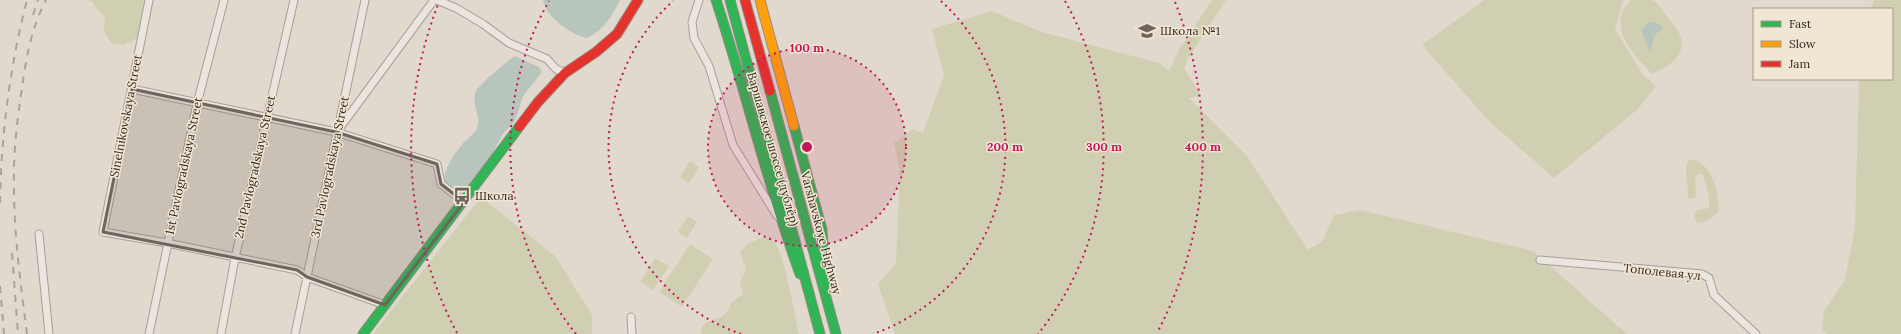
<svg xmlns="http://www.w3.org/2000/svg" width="1901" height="334" font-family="Lora,serif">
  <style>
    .green { fill: #d1cfb1 }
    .water { fill: #b8c5bc }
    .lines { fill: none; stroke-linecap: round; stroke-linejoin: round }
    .street-casing { stroke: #a69f96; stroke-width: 9 }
    .fast-casing { stroke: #968e86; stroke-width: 11 }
    .slow-casing { stroke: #968e86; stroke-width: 11 }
    .jam-casing { stroke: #968e86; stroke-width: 11 }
    .street { stroke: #eae5de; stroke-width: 7 }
    .fast { stroke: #30b455; stroke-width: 9 }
    .slow { stroke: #ff9f0a; stroke-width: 9 }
    .jam { stroke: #e5322d; stroke-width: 9 }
    .rail { stroke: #a9a39d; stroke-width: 2; stroke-dasharray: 7 7; stroke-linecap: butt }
    .marked { fill: #70655c; fill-opacity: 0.2; stroke: #70655c; stroke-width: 3; stroke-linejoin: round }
    .ring { fill: none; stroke: #c2185b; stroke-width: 2; stroke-dasharray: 2 4 }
    .labels { text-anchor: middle; stroke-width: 3; stroke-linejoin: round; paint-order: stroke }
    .poi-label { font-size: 12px; fill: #33271f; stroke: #f1e6d3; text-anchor: start }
    .street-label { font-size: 12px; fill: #33271f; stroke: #f1e6d3 }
    .centre { fill: #c2185b; stroke: #f1e6d3; stroke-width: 2 }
    .ring-label { font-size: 12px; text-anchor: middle; font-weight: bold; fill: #c2185b; stroke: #f1e6d3; stroke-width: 3; stroke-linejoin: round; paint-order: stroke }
  </style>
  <rect width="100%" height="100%" fill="#e1d9cd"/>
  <path class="green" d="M88,0H145L137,38L124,45L111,43L104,31L105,17L96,8L93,2Z
    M1212,0H1226L1187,60L1184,68L1201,96L1189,98L1247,156L1308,250L1322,242L1334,215L1360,210L1533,251L1627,334H895L878,284L896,264L900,170L894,143L913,129L923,133L944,75L932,29L992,11L1042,32L1159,63L1169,71L1180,48Z
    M1484,0H1623L1615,29L1643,75L1656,86L1638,109L1554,178L1488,120L1422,45Z
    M1630,0H1652L1656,2C1662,11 1681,31 1682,41C1683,59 1665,68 1652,74C1637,57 1613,36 1623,10C1625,6 1629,4 1630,0Z
    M1874,0H1901V334H1827L1822,329L1824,311L1845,280L1855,227L1859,79H1892V9H1871Z
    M1695,159C1714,170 1718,190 1719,211C1712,218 1707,222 1697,223L1694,216L1696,211L1709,208C1710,196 1707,186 1703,175L1700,174L1695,176L1696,194L1694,199L1688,198C1689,185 1683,173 1688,161Z
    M690,161L699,167L689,183L680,177Z
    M481,197L555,256L592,315V334H373Z
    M688,216L697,222L687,238L678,232Z
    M764,237C767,238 771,238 773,240C784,250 795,317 799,334H701L702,327L707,322L723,316L729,309L731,303L743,294L740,283L746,269L740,253L747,244Z
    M690,244L713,259L682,307L659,292Z
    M655,258L669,266L653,290L640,282Z"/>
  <path class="water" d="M543,0H620C612,16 604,30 587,38C570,34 547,18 543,0Z
    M1649,22H1654L1664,27L1655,35L1650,52L1641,30Z
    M515,56L539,67L542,72L523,96L515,121L503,134L487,163L466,188L458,193L445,185C442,171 453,155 461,146C465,140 472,136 476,130C483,117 470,104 476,91C480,84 508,60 515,56Z"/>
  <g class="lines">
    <g class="street-casing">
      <path id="street" d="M149,0L103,232L167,243L297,270L307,277L385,305
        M437,0L456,8L483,24L509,43L547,59L556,69L565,73
        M699,0L692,22L694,38L709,66L733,145L777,216
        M132,89L336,132L437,164L441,184L464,202
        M339,129L434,0
        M39,234L49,334
        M1540,260L1702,274L1709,278L1714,295L1756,334
        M631,317L632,334
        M149,334L197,104L224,0
        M221,334L235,258L294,0
        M295,334L365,0"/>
    </g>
    <g class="fast-casing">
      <path id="fast" d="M716,0C746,91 767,184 800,274
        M730,0L820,334
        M770,91L836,334
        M794,126L822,230L825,284
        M363,334L519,127"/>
    </g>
    <g class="slow-casing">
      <path id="slow" d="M760,0L794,126"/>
    </g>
    <g class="jam-casing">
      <path id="jam" d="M745,0L770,91
        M519,127L538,102L565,73L596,52L617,34L638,0"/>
    </g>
    <use href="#street" class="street"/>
    <use href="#fast" class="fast"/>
    <use href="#slow" class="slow"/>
    <use href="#jam" class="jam"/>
    <path class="rail" d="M33,15L38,0
      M0,203C1,136 10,65 27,0
      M12,253L18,334
      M0,286L4,334
      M27,334C21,286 14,237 14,188C13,155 17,121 22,88C26,58 32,26 46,0"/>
  </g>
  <path class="marked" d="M132,89L336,132L437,164L441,184L464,202L385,305L307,277L297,270L103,232Z"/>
  <circle cx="807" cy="147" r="99" fill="#c2185b" fill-opacity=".12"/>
  <g class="ring">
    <circle cx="807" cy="147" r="99"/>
    <path d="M741 334A198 198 0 0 1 673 1M941 1A198 198 0 0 1 873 334"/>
    <path d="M576 334A297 297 0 0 1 549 1M1065 1A297 297 0 0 1 1038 334"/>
    <path d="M457 333A396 396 0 0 1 439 2M1175 2A396 396 0 0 1 1157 333"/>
  </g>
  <defs>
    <g id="school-bare" transform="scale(1.38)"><path d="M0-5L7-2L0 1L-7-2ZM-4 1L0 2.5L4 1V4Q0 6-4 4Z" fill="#70655c" stroke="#f1e6d3" stroke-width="2.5" paint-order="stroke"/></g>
    <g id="bus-bare" transform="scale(1.38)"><path d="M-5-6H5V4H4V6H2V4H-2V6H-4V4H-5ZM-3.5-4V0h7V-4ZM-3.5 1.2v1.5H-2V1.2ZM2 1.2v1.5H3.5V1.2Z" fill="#70655c" stroke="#f1e6d3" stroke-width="2.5" paint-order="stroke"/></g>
  </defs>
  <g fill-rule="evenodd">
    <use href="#school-bare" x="1147" y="31"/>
    <use href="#bus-bare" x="462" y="196"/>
  </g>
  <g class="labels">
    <g class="poi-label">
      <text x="1160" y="35">Школа №1</text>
      <text x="475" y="200">Школа</text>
    </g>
    <g class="street-label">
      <text transform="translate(126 116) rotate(-79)" y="4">Sinelnikovskaya Street</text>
      <text transform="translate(773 149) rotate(74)" y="4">Варшавское шоссе (дублёр)</text>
      <text transform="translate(184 166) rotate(-78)" y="4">1st Pavlogradskaya Street</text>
      <text transform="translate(255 167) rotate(-77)" y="4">2nd Pavlogradskaya Street</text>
      <text transform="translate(330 167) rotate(-78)" y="4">3rd Pavlogradskaya Street</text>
      <text transform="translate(821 233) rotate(75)" y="4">Varshavskoye Highway</text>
      <text transform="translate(1662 272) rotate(6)" y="4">Тополевая ул</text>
    </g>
  </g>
  <circle cx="807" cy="147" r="6" class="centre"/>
  <g class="ring-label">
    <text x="807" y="52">100 m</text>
    <text x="1005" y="151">200 m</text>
    <text x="1104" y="151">300 m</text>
    <text x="1203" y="151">400 m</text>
  </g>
  <rect x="1753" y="8" width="140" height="72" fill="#f1e6d3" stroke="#a59a8b"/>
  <rect x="1761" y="21" width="20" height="6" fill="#30b455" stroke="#a59a8b"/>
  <text x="1789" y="28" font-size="12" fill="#33271f">Fast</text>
  <rect x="1761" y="41" width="20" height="6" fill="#ff9f0a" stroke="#a59a8b"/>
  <text x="1789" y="48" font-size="12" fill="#33271f">Slow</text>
  <rect x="1761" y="61" width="20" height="6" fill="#e5322d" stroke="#a59a8b"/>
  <text x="1789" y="68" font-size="12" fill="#33271f">Jam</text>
</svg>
